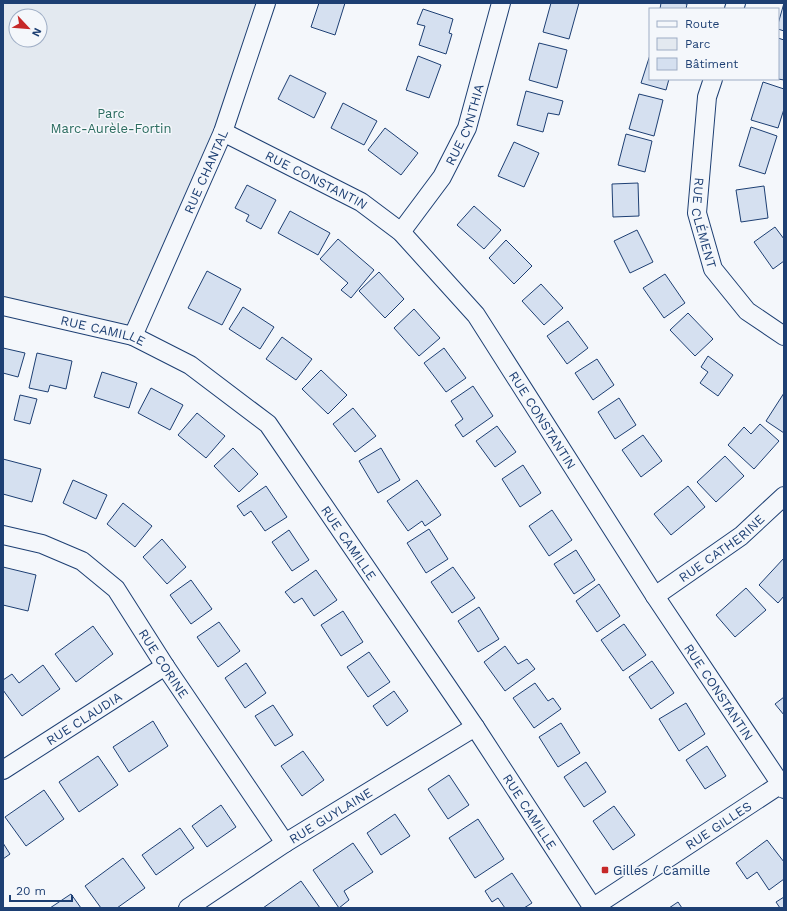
<svg xmlns="http://www.w3.org/2000/svg" width="787" height="911" font-family="'Work Sans',sans-serif">
  <style>
    .green { fill: #e3e9f0; stroke: #687fa3; fill-rule: evenodd }
    .building { fill: #d5e0f0; stroke: #1d3f73 }
    .lines { fill: none; stroke-linecap: round; stroke-linejoin: round }
    .street-casing { stroke: #1d3f73; stroke-width: 20 }
    .street { stroke: #f4f7fb; stroke-width: 18 }
    .poi-dot { fill: #c62828; stroke: #f4f7fb; stroke-width: 1.5 }
    .labels { text-anchor: middle; stroke-width: 3; stroke-linejoin: round; paint-order: stroke }
    .park-label { font-size: 13px; fill: #2c6c60; stroke: #f4f7fb }
    .street-label { font-size: 13px; fill: #1d3f73; stroke: #f4f7fb }
    .poi-label { font-size: 13px; fill: #1d3f73; stroke: #f4f7fb; text-anchor: start }
  </style>
  <rect width="100%" height="100%" fill="#f4f7fb"/>
  <path class="green" d="M3,3H266L133,336L3,306ZM16,16H40V40H16Z"/>
  <path class="building" d="M319,3H345L335,35L311,27Z
    M551,3H579L569,39L543,32Z
    M661,3H683L687,4L686,9H660Z
    M784,3V31L778,29V24Z
    M423,9L453,19L449,33L452,34L446,54L419,45L425,26L417,24Z
    M778,38L784,40V80L778,79Z
    M539,43L567,50L557,88L529,80Z
    M650,55V79H669L666,90L641,83Z
    M418,56L441,65L429,98L406,90Z
    M290,75L326,93L314,118L278,99Z
    M763,82L784,89V109L778,128L751,120Z
    M526,91L563,101L559,115L548,113L543,132L517,125Z
    M639,94L663,100L654,136L629,129Z
    M343,103L377,121L364,145L331,128Z
    M751,127L777,136L765,174L739,166Z
    M385,128L418,153L401,175L368,150Z
    M626,134L652,141L645,172L618,165Z
    M514,142L539,153L524,187L498,176Z
    M638,183L639,216L613,217L612,184Z
    M247,185L276,200L261,229L246,221L249,215L235,208Z
    M764,186L768,218L741,222L736,190Z
    M474,206L501,230L484,249L457,225Z
    M290,211L330,233L318,255L278,233Z
    M775,227L784,239V261L773,269L754,242Z
    M637,230L653,262L630,273L614,241Z
    M338,239L374,270L351,298L341,290L348,283L320,259Z
    M506,240L532,266L514,284L489,258Z
    M207,271L241,289L222,325L188,308Z
    M379,272L404,299L385,318L359,291Z
    M665,274L685,303L664,318L643,288Z
    M541,284L563,308L544,325L522,301Z
    M243,307L274,327L260,349L229,329Z
    M414,309L440,338L419,356L394,328Z
    M688,313L713,339L695,356L670,330Z
    M568,321L588,348L567,364L547,336Z
    M282,337L312,359L296,380L266,359Z
    M3,348L25,353L18,377L3,373Z
    M444,348L466,378L446,392L424,363Z
    M37,353L72,361L66,389L50,385L48,392L29,388Z
    M708,356L733,375L718,396L700,383L708,372L701,367Z
    M597,359L614,385L593,400L575,373Z
    M321,370L347,395L328,414L302,389Z
    M102,372L137,383L129,408L94,397Z
    M473,386L493,416L463,437L455,425L463,419L451,401Z
    M151,388L183,405L170,430L138,413Z
    M784,393V433L766,421Z
    M20,395L37,399L30,424L14,420Z
    M619,398L636,425L615,439L598,412Z
    M353,408L376,436L355,452L333,424Z
    M197,413L225,436L206,458L178,435Z
    M760,424L779,441L754,469L728,445L744,427L751,434Z
    M497,426L516,452L495,467L476,441Z
    M643,435L662,461L641,477L622,450Z
    M233,448L258,474L239,492L214,466Z
    M381,448L400,480L378,493L359,461Z
    M725,456L744,476L716,502L697,482Z
    M3,459L41,469L32,502L3,494Z
    M523,465L541,493L520,507L502,479Z
    M73,480L107,495L96,519L63,503Z
    M417,480L441,515L425,526L422,521L408,531L387,501Z
    M266,486L287,517L265,531L251,511L244,516L237,506Z
    M688,486L705,507L671,535L654,514Z
    M123,503L152,526L135,547L107,524Z
    M552,510L572,540L549,556L529,526Z
    M429,529L448,559L426,573L407,543Z
    M289,530L309,560L292,571L272,542Z
    M162,539L186,567L167,584L143,557Z
    M576,550L595,580L574,594L554,564Z
    M784,558V596L778,603L759,585Z
    M3,567L36,575L28,611L3,605Z
    M453,567L475,598L452,613L431,582Z
    M316,570L337,600L314,616L302,598L294,603L285,592Z
    M191,580L212,609L191,624L170,595Z
    M599,584L620,616L597,632L576,601Z
    M746,588L766,610L735,637L716,615Z
    M479,607L499,639L478,652L458,621Z
    M343,611L363,642L341,656L321,625Z
    M219,622L240,651L218,667L197,637Z
    M624,624L646,655L623,671L601,640Z
    M93,626L113,654L76,682L55,654Z
    M505,646L518,664L527,659L535,669L505,691L484,662Z
    M369,652L390,682L368,697L347,667Z
    M652,661L674,693L651,709L629,677Z
    M246,663L266,693L245,708L225,678Z
    M43,665L60,689L22,716L3,690V680L12,674L19,683Z
    M535,683L548,701L553,698L561,709L534,728L513,698Z
    M394,691L408,711L387,726L373,706Z
    M784,697V715L775,704Z
    M686,703L705,734L679,751L659,719Z
    M273,705L293,735L275,746L255,716Z
    M153,721L168,746L129,772L113,747Z
    M561,723L580,753L558,767L539,737Z
    M707,746L726,776L705,789L686,760Z
    M303,751L324,780L302,796L281,766Z
    M98,756L118,785L79,812L59,782Z
    M586,762L606,792L584,807L564,777Z
    M449,775L469,805L448,819L428,789Z
    M44,790L64,819L26,846L5,817Z
    M221,805L236,827L207,847L192,826Z
    M614,806L635,835L613,850L593,821Z
    M395,814L410,836L381,855L367,833Z
    M478,819L504,859L475,878L449,838Z
    M180,828L194,848L156,875L142,855Z
    M767,840L784,862V879L769,890L757,872L747,879L736,863Z
    M3,843L10,854L3,859Z
    M353,843L373,872L344,891L349,900L339,908L313,870Z
    M123,858L145,888L117,908H101L85,886Z
    M512,873L532,903L524,908H505L498,898L492,902L485,891Z
    M301,881L320,908H263Z
    M71,894L81,908H50Z
    M784,897V908H780L776,902Z
    M678,902L682,908H669Z"/>
  <g class="lines">
    <g class="street-casing">
      <g id="street">
        <path d="M734,9L736,3"/>
        <path id="s1" d="M713,79L707,97L697,213L713,269L747,311L784,336"/>
        <path id="s2" d="M223,132L361,202L401,232L476,315L655,596L784,789"/>
        <path id="s3" d="M401,232L442,177L467,128L501,3"/>
        <path id="s4" d="M3,306L133,336L190,365L268,424L475,727L593,908"/>
        <path id="s5" d="M133,336L223,132L266,3"/>
        <path id="s6" d="M3,535L42,544L82,561L116,589L165,666L285,843"/>
        <path id="s7" d="M655,596L741,536L784,496"/>
        <path id="s8" d="M3,770L165,666"/>
        <path id="s9" d="M188,908L285,843L475,727"/>
        <path id="s10" d="M592,908L784,782"/>
      </g>
    </g>
    <use href="#street" class="street"/>
  </g>
  <rect class="poi-dot" x="601" y="866" width="8" height="8" rx="2"/>
  <g class="labels">
    <g class="park-label">
      <text x="111" y="118">Parc<tspan x="111" dy="15">Marc-Aurèle-Fortin</tspan></text>
    </g>
    <g class="street-label">
      <text dy="5" stroke="none"><textPath href="#s3" startOffset="126">RUE CYNTHIA</textPath></text>
      <text dy="5" stroke="none"><textPath href="#s5" startOffset="180">RUE CHANTAL</textPath></text>
      <text dy="5" stroke="none"><textPath href="#s2" startOffset="105">RUE CONSTANTIN</textPath></text>
      <text dy="5" stroke="none"><textPath href="#s1" startOffset="146">RUE CLÉMENT</textPath></text>
      <text dy="5" stroke="none"><textPath href="#s4" startOffset="103">RUE CAMILLE</textPath></text>
      <text dy="5" stroke="none"><textPath href="#s2" startOffset="441">RUE CONSTANTIN</textPath></text>
      <text dy="5" stroke="none"><textPath href="#s4" startOffset="439">RUE CAMILLE</textPath></text>
      <text dy="5" stroke="none"><textPath href="#s7" startOffset="82">RUE CATHERINE</textPath></text>
      <text dy="5" stroke="none"><textPath href="#s6" startOffset="216">RUE CORINE</textPath></text>
      <text dy="5" stroke="none"><textPath href="#s2" startOffset="765">RUE CONSTANTIN</textPath></text>
      <text dy="5" stroke="none"><textPath href="#s8" startOffset="96">RUE CLAUDIA</textPath></text>
      <text dy="5" stroke="none"><textPath href="#s4" startOffset="763">RUE CAMILLE</textPath></text>
      <text dy="5" stroke="none"><textPath href="#s9" startOffset="170">RUE GUYLAINE</textPath></text>
      <text dy="5" stroke="none"><textPath href="#s10" startOffset="151">RUE GILLES</textPath></text>
    </g>
    <g class="poi-label">
      <text x="613" y="875">Gilles / Camille</text>
    </g>
  </g>
  <rect width="787" height="911" fill="none" stroke="#1d3f73" stroke-width="8"/>
  <rect x="649" y="8" width="130" height="72" fill="#f4f7fb" stroke="#9eadc5"/>
  <rect x="657" y="21" width="20" height="6" fill="#f4f7fb" stroke="#9eadc5"/>
  <text x="685" y="28" font-size="12" fill="#1d3f73">Route</text>
  <rect x="657" y="38" width="20" height="12" fill="#e3e9f0" stroke="#9eadc5"/>
  <text x="685" y="48" font-size="12" fill="#1d3f73">Parc</text>
  <rect x="657" y="58" width="20" height="12" fill="#d5e0f0" stroke="#9eadc5"/>
  <text x="685" y="68" font-size="12" fill="#1d3f73">Bâtiment</text>
  <g transform="translate(28 28) rotate(116)"><circle r="19" fill="#f4f7fb" stroke="#9eadc5"/>
  <path d="M0-3L7 15L0 10L-7 15Z" fill="#c62828"/>
  <text y="-6" font-size="11" font-weight="bold" text-anchor="middle" fill="#1d3f73">N</text>
  </g>
  <path d="M10 895v6h62v-6" fill="none" stroke="#1d3f73" stroke-width="2"/>
  <text x="16" y="895" font-size="12" fill="#1d3f73" stroke="#f4f7fb" stroke-width="3" paint-order="stroke">20 m</text>
</svg>
